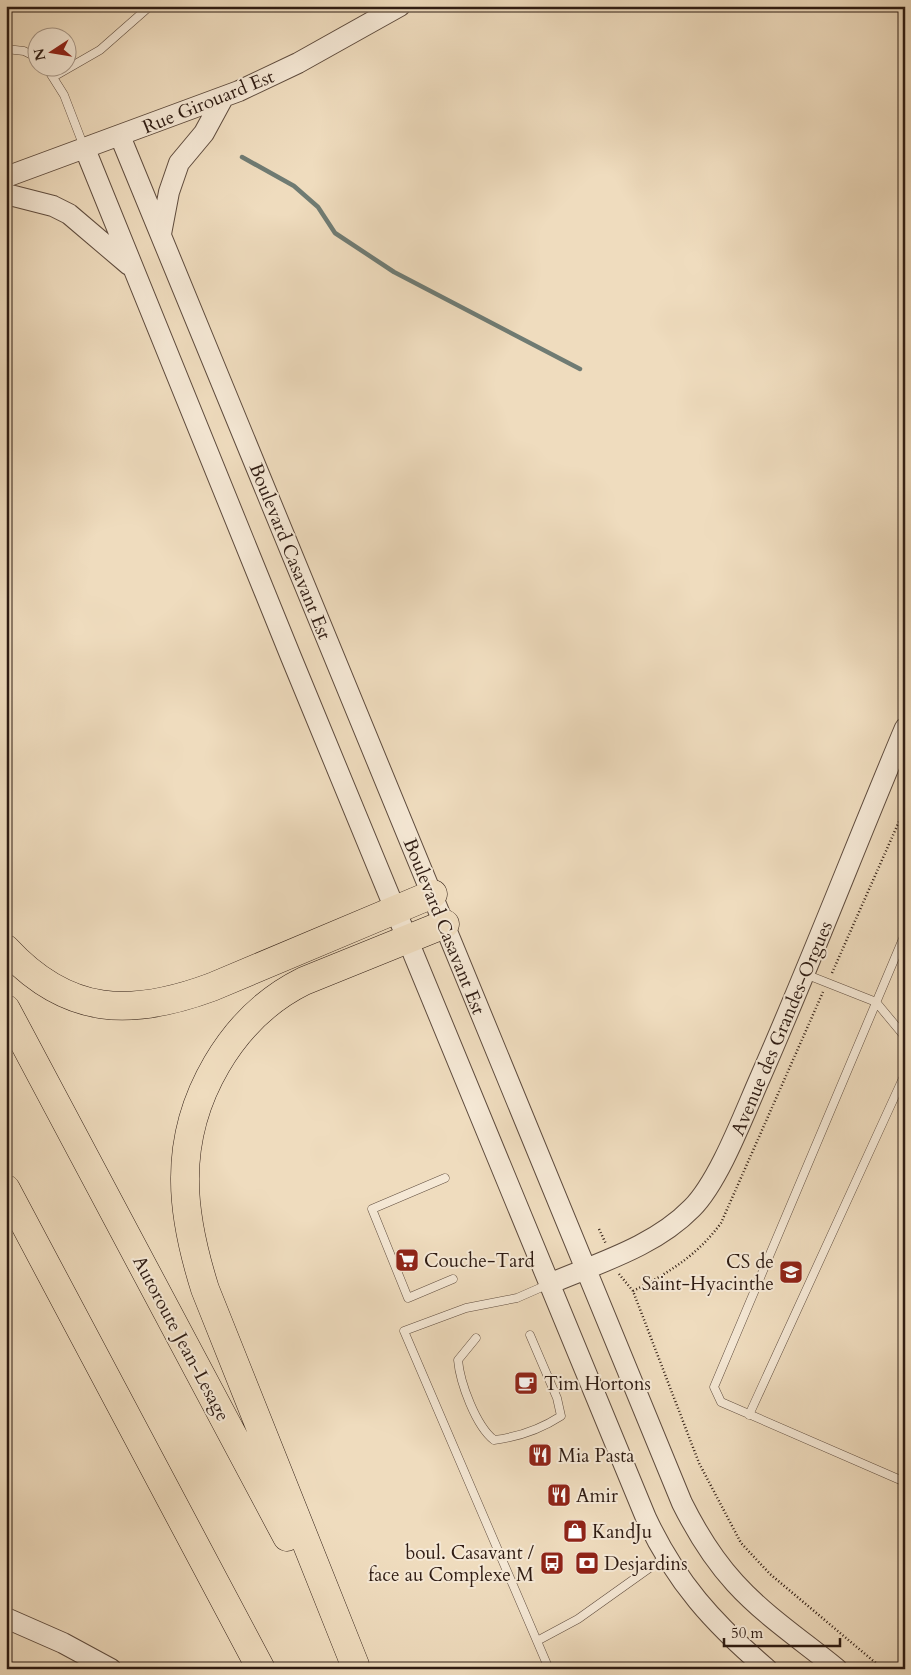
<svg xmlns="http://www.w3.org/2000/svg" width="911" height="1675" font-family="Cardo,serif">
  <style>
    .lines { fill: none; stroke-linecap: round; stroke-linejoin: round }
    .stream { stroke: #6f7b73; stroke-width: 4.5 }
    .service-casing { stroke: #5f4c3e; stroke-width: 9 }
    .tertiary-casing { stroke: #5f4c3e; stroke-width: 22 }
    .motorway-casing { stroke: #2f1c13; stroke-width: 29 }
    .path { stroke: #2f1c13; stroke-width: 2.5; stroke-dasharray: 1 2.5; stroke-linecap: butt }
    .service { stroke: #f5e8d5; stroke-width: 8 }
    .tertiary { stroke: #f5e8d5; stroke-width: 20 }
    .motorway { stroke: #efdcbe; stroke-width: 28 }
    .labels { text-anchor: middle; stroke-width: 4; stroke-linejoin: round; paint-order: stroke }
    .street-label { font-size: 19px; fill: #2f1c13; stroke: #f5e8d5 }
    .poi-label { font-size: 19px; fill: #2f1c13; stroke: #f5e8d5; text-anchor: start }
  </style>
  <rect width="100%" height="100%" fill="#efdcbe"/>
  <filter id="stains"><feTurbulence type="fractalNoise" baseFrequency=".004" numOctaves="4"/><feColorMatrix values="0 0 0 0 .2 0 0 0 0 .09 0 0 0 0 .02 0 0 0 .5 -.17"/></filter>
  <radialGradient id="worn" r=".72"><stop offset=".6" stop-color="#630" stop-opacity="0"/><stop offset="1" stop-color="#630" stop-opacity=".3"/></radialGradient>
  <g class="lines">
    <path class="stream" d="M242,157L294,186L318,207L335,233L394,272L580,369"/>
    <g class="service-casing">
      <path id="service" d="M6,49L24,51L38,58
        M47,68L64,95L84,147
        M53,77L100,50L150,6
        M905,934L714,1387L721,1402L905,1482
        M805,974L876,1002L905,1037
        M445,1178L372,1209L408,1298L453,1279
        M549,1284L517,1298L466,1308L404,1331L549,1669
        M476,1338L458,1360C460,1383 476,1426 494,1440C518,1437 541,1429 561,1416L557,1398L530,1335
        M749,1415L905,1074
        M537,1641L578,1619L665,1557"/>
    </g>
    <g class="tertiary-casing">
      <path id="tertiary" d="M120,136L682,1503C696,1531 713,1559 735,1583C765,1616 803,1641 837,1669
        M85,149L291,657L646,1518C676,1582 713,1623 767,1669
        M6,177L239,91L298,63L400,6
        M6,194L53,206L69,214L129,265
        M161,234L169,192L179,163L204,133L223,98
        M549,1284C598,1263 654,1247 692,1208C719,1181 744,1114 760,1078C811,962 856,844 905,728
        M6,1618L63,1643L111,1669"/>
    </g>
    <g class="motorway-casing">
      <path id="motorway" d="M6,949C68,1016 131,1017 212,987L433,894
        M6,1009L287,1537
        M6,1189L261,1669
        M355,1665L205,1289C194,1254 185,1218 185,1181C184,1100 231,1017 304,981L445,924"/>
    </g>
    <path class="path" d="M832,973L905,808
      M599,1229L606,1244
      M619,1274L633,1291L699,1463L741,1543L770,1574L883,1669
      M633,1291C667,1274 698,1255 721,1223L823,992"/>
    <use href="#service" class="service"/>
    <use href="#tertiary" class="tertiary"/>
    <use href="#motorway" class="motorway"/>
  </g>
  <defs>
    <g id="supermarket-square" transform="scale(1.25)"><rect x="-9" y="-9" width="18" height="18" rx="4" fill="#8f2418" stroke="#f5e8d5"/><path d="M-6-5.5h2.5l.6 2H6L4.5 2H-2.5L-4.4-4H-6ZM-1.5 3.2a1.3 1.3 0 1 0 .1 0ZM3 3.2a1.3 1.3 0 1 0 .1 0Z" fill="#fff"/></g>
    <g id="school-square" transform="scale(1.25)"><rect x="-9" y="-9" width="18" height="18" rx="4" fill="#8f2418" stroke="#f5e8d5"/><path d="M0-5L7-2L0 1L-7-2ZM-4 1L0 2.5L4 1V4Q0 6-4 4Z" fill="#fff"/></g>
    <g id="cafe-square" transform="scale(1.25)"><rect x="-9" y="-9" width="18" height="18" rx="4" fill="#8f2418" stroke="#f5e8d5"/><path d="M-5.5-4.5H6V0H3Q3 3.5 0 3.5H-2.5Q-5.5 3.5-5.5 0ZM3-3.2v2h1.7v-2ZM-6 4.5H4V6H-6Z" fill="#fff"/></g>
    <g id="restaurant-square" transform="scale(1.25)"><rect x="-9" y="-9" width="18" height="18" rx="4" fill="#8f2418" stroke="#f5e8d5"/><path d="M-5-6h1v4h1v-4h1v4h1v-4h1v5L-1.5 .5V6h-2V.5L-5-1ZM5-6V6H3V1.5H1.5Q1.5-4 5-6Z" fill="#fff"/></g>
    <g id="shop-square" transform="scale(1.25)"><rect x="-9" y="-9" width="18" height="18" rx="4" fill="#8f2418" stroke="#f5e8d5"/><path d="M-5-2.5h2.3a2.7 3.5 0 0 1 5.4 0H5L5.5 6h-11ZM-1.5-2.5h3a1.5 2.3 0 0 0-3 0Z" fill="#fff"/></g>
    <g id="bus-square" transform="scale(1.25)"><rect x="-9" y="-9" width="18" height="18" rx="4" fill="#8f2418" stroke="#f5e8d5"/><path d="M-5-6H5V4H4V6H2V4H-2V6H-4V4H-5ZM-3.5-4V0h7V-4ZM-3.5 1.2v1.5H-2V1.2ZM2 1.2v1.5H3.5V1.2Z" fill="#fff"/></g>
    <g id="bank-square" transform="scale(1.25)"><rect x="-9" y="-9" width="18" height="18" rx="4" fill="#8f2418" stroke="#f5e8d5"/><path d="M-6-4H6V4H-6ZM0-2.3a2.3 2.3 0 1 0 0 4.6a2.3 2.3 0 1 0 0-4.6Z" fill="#fff"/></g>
  </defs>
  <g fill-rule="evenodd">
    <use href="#supermarket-square" x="407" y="1260"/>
    <use href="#school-square" x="791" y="1272"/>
    <use href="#cafe-square" x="526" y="1383"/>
    <use href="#restaurant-square" x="540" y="1455"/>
    <use href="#restaurant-square" x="559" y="1495"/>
    <use href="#shop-square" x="575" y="1531"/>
    <use href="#bus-square" x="552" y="1563"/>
    <use href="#bank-square" x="587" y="1563"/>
  </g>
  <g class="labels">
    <g class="street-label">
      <text transform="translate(208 101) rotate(-22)" y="7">Rue Girouard Est</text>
      <text transform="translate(291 551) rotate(68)" y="7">Boulevard Casavant Est</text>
      <text transform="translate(445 926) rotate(68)" y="7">Boulevard Casavant Est</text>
      <text transform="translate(781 1028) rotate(-67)" y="7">Avenue des Grandes-Orgues</text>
      <text transform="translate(182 1338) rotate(62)" y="7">Autoroute Jean-Lesage</text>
    </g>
    <g class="poi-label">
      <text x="424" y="1267">Couche-Tard</text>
      <text x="774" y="1268" text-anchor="end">CS de<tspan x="774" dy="22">Saint-Hyacinthe</tspan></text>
      <text x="544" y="1390">Tim Hortons</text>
      <text x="558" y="1462">Mia Pasta</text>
      <text x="576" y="1502">Amir</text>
      <text x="592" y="1538">KandJu</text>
      <text x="534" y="1559" text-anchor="end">boul. Casavant /<tspan x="534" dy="22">face au Complexe M</tspan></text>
      <text x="604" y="1570">Desjardins</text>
    </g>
  </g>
  <rect width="911" height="1675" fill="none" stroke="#efdcbe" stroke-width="25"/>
  <rect x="8" y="8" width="896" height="1660" fill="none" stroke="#2f1c13" stroke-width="2.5"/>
  <rect x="12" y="12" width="886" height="1650" fill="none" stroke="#2f1c13"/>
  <g transform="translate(52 52) rotate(258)"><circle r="24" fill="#f5e8d5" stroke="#a69687"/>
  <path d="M0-4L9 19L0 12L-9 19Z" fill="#8f2418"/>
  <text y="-8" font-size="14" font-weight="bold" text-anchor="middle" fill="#2f1c13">N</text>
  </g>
  <path d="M724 1638v8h116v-8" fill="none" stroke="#2f1c13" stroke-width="2.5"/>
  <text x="731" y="1638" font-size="15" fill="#2f1c13" stroke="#f5e8d5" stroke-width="4" paint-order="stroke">50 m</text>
  <rect width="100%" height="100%" filter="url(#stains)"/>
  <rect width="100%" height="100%" fill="url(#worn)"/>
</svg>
